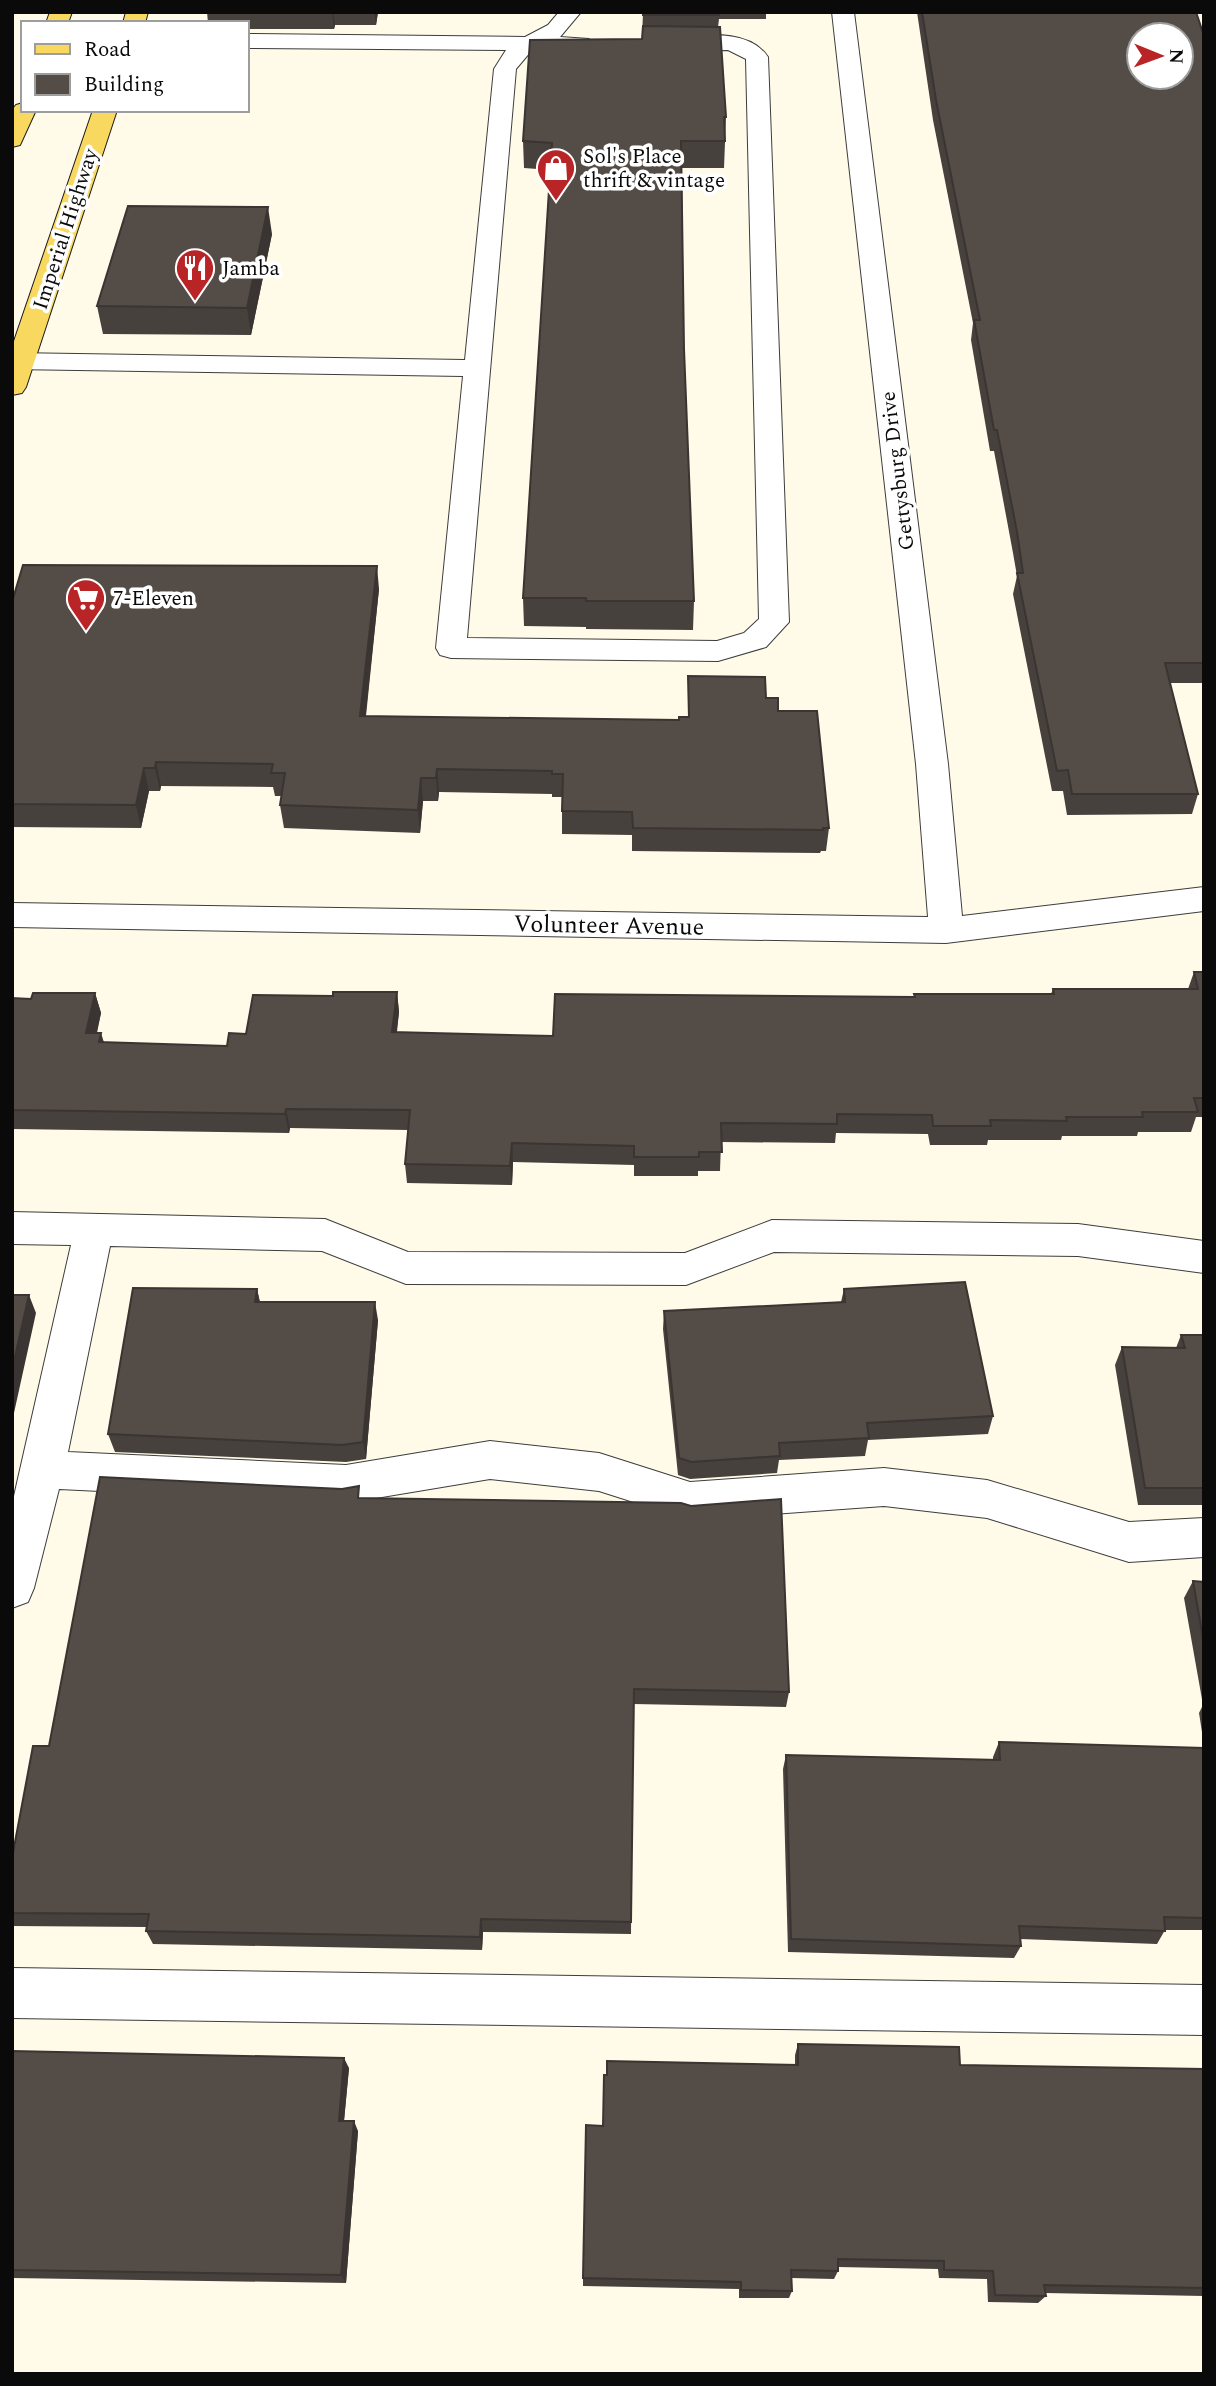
<svg xmlns="http://www.w3.org/2000/svg" width="1216" height="2386" font-family="Spectral,serif">
  <style>
    .lines { fill: none; stroke-linecap: round; stroke-linejoin: round }
    .minor-casing { stroke: #3d3d3d; stroke-width: 2 }
    .major-casing { stroke: #1b1b1b; stroke-width: 2 }
    .minor { fill: #fff; fill-rule: evenodd }
    .major { fill: #f8d85e; fill-rule: evenodd }
    .wall { fill: #47413d }
    .shaded-wall { fill: #3a3532 }
    .building { fill: #534c47; stroke: #3a3532; stroke-width: 2; fill-rule: evenodd }
    .labels { text-anchor: middle; stroke-width: 7; stroke-linejoin: round; paint-order: stroke }
    .far-poi-label { font-size: 21px; fill: #0a0a0a; stroke: #fff; text-anchor: start }
    .far-street-label { font-size: 21px; fill: #0a0a0a; stroke: #fff }
    .street-label { font-size: 24px; fill: #0a0a0a; stroke: #fff }
  </style>
  <rect width="100%" height="100%" fill="#fffbe8"/>
  <g class="lines">
    <g class="minor-casing">
      <path id="minor" d="M559,12H581L560,37L589,39L592,44L589,49L581,51L532,50L516,69L467,638L717,641L744,633L759,619L746,59L728,50L669,51L661,49L658,44L661,39L669,37C700,36 748,27 768,57L789,622L766,647L718,661L451,658L440,655L436,648L463,376L12,369V353L465,360L494,69L506,50L247,48V34L525,37L548,25Z
        M832,12H854L948,764L962,916L1204,887V911L946,943L12,927V903L928,917L916,764Z
        M12,1212L325,1219L408,1252L685,1253L772,1220L1078,1224L1204,1241V1273L1078,1256L774,1252L686,1285L406,1284L322,1251L110,1246L68,1452L346,1465L490,1441L599,1453L690,1482L884,1468L987,1480L1129,1522L1204,1518V1557L1129,1562L987,1518L884,1506L690,1520L599,1491L490,1479L346,1503L59,1489L34,1588L28,1602L12,1608V1505L71,1245L12,1244Z
        M12,1968L1204,1985V2035L12,2018Z"/>
    </g>
    <g class="major-casing">
      <path id="major" d="M50,12H72L68,23H46Z
        M126,12H148L145,23H123Z
        M23,103V110H36L20,145L12,147V110L16,105Z
        M93,110H117L26,387L22,393L12,395V347Z"/>
    </g>
    <use href="#minor" class="minor"/>
    <use href="#major" class="major"/>
  </g>
  <path class="wall" d="M207,12H378L376,25H335L334,29H247V23H208Z
    M643,12H766V19H719L718,27L726,117L724,168H682L684,349L694,601L693,630L586,629V627L524,626L523,598L551,170L524,168L523,141L642,39Z
    M917,12H1196L1204,36V683H1170L1198,794L1192,814L1067,815L1063,791H1052L1013,594L1017,576L1013,553L994,451H990L971,340L973,323L933,120Z
    M272,234L251,335L103,334L97,306Z
    M379,589L366,716L679,720L688,717V676L766,698L778,711L829,828L826,851H821L820,853L632,851V835L562,834V797H552V794L439,792L438,801H423L420,833L284,828L280,805L282,796H275L273,787L161,786L160,791H149L141,828L12,827V602Z
    M1194,972H1204V1117H1196L1191,1132H1138L1137,1136H1062L1061,1140H988L987,1145H930L928,1134L836,1133L835,1143L721,1142L720,1171H698V1176H634V1165L513,1162L512,1185L407,1183L405,1164L408,1130L290,1128L289,1133L12,1129V998L31,999L95,993L101,1013L97,1033L104,1042L227,1046L246,1034L333,996L397,992L399,1012L397,1032L553,1036L914,997L1051,994L1053,989H1188Z
    M257,1289L260,1302L378,1320L366,1459L346,1462L115,1452L108,1434Z
    M844,1289L993,1416L988,1434L868,1440L865,1456L779,1460L777,1473L690,1479L678,1475L663,1329L664,1311L841,1302Z
    M1181,1335H1204V1503L1203,1505H1138L1115,1365L1122,1347L1176,1348Z
    M361,1498L789,1692L786,1707L633,1704L631,1934L483,1932L482,1950L153,1944L146,1931L147,1927L12,1926V1858L49,1746Z
    M1193,1581L1204,1582V1745L1199,1713L1203,1705L1184,1598Z
    M999,1742L1204,1748V1930H1165L1157,1944L1020,1939L1021,1946L1014,1958L788,1952L783,1769L786,1755L993,1760V1757Z
    M798,2044L960,2065L1204,2069V2296L1045,2293L1046,2296L1038,2303L988,2302L987,2279L939,2278L938,2269L838,2267V2271L834,2279L791,2278L792,2291L789,2298H739V2289L583,2286V2278L603,2126L795,2065V2055Z
    M12,2051L349,2068L344,2121L358,2131L346,2283L12,2278Z"/>
  <path class="shaded-wall" d="M332,12H333L335,25L334,29Z
    M374,12H378L376,25Z
    M268,207L272,234L251,335L247,308Z
    M377,566L379,589L363,739L360,716Z
    M156,762L161,786L160,791L155,768Z
    M144,768L149,791L141,828L136,805Z
    M437,769L439,792L438,801L436,778Z
    M421,778L423,801L420,833L418,810Z
    M397,992L399,1012L394,1051L392,1032Z
    M95,993L101,1013L92,1052L86,1033Z
    M101,1033L107,1052L99,1042Z
    M286,1109L290,1128L289,1133L285,1114Z
    M512,1143L513,1162L512,1185L510,1166Z
    M257,1289L261,1308L255,1302Z
    M29,1295L36,1313L12,1422V1370Z
    M375,1302L378,1320L366,1459L363,1442Z
    M481,1919L483,1932L482,1950L480,1937Z
    M344,2058L349,2068L343,2131L339,2121Z
    M354,2121L358,2131L346,2283L341,2275Z"/>
  <path class="building" d="M643,12H719V15H643Z
    M922,12H1196L1204,36V663H1165L1198,794H1072L1068,770L1057,771L1017,573H1023L1017,532L997,430H994L974,320H980L936,100ZM1139,35H1181V77H1139Z
    M643,26L720,27L726,117H724L725,141H681L684,349L694,601H586V598H523L552,143L523,141L530,40L642,39Z
    M128,206L268,207L247,308L97,306Z
    M23,565L377,566L360,716L679,720V717H689L688,676L765,677L766,698H778V711H817L829,828H823V830L633,828L632,812L562,811L563,774H552V771L437,769L436,778H421L418,810L280,805L285,773H271L273,764L156,762L155,768H144L136,805L12,804V602Z
    M1194,972H1204V1098H1194L1198,1112H1142L1143,1117H1066L1067,1121L990,1120L991,1126H933L932,1115L837,1114V1124L721,1123L722,1152H699V1157H634V1146L512,1143L510,1166L405,1164L410,1110L286,1109L285,1114L12,1110V998L31,999L33,993H95L86,1033H101L99,1042L227,1046L229,1033L246,1034L253,995L333,996V992H397L392,1032L553,1036L555,994L915,997L914,994H1054L1053,989H1198Z
    M965,1282L993,1416L867,1423L869,1438L779,1443L780,1456L691,1462L679,1458L664,1311L845,1302L844,1289Z
    M133,1288L257,1289L255,1302H375L363,1442L342,1445L108,1434Z
    M12,1295H29L12,1370Z
    M1181,1335H1204V1488H1145L1122,1347L1185,1348Z
    M100,1477L342,1489L359,1486L358,1498L681,1503L691,1506L781,1499L789,1692L634,1689L631,1922L481,1919L480,1937L146,1931L149,1914L12,1913V1858L33,1746H49Z
    M1193,1581L1204,1582V1644Z
    M999,1742L1204,1748V1918L1164,1917L1165,1931L1019,1926L1021,1946L791,1939L786,1755L1000,1760Z
    M798,2044L959,2047L960,2065L1204,2069V2288L1044,2285L1046,2296L995,2295L993,2271L944,2270V2261L838,2259V2271L791,2270L792,2291L741,2290V2282L583,2278L586,2125L603,2126L604,2075H607V2061L798,2065Z
    M12,2051L344,2058L339,2121H354L341,2275L12,2270Z"/>
  <defs>
    <g id="shop-pin" transform="scale(2.0125)"><path d="M0 17L-7.5 6A9.5 9.5 0 1 1 7.5 6Z" fill="#b92426" stroke="#fff"/><path d="M-5-2.5h2.3a2.7 3.5 0 0 1 5.4 0H5L5.5 6h-11ZM-1.5-2.5h3a1.5 2.3 0 0 0-3 0Z" fill="#fff"/></g>
    <g id="restaurant-pin" transform="scale(2.0125)"><path d="M0 17L-7.5 6A9.5 9.5 0 1 1 7.5 6Z" fill="#b92426" stroke="#fff"/><path d="M-5-6h1v4h1v-4h1v4h1v-4h1v5L-1.5 .5V6h-2V.5L-5-1ZM5-6V6H3V1.5H1.5Q1.5-4 5-6Z" fill="#fff"/></g>
    <g id="supermarket-pin" transform="scale(2.0125)"><path d="M0 17L-7.5 6A9.5 9.5 0 1 1 7.5 6Z" fill="#b92426" stroke="#fff"/><path d="M-6-5.5h2.5l.6 2H6L4.5 2H-2.5L-4.4-4H-6ZM-1.5 3.2a1.3 1.3 0 1 0 .1 0ZM3 3.2a1.3 1.3 0 1 0 .1 0Z" fill="#fff"/></g>
  </defs>
  <g fill-rule="evenodd">
    <use href="#shop-pin" x="556" y="168"/>
    <use href="#restaurant-pin" x="195" y="268"/>
    <use href="#supermarket-pin" x="86" y="598"/>
  </g>
  <g class="labels">
    <g class="far-poi-label">
      <text x="583" y="163">Sol's Place<tspan x="583" dy="24">thrift &amp; vintage</tspan></text>
      <text x="222" y="275">Jamba</text>
      <text x="113" y="605">7-Eleven</text>
    </g>
    <g class="far-street-label">
      <text transform="translate(65 229) rotate(-72)" y="7">Imperial Highway</text>
      <text transform="translate(897 471) rotate(-97)" y="7">Gettysburg Drive</text>
    </g>
    <g class="street-label">
      <text transform="translate(609 925) rotate(1)" y="8">Volunteer Avenue</text>
    </g>
  </g>
  <rect width="1216" height="2386" fill="none" stroke="#0a0a0a" stroke-width="28"/>
  <rect x="21" y="21" width="228" height="91" fill="#ffffff" stroke="#9d9d9d" stroke-width="2"/>
  <rect x="35" y="44" width="35" height="10" fill="#f8d85e" stroke="#9d9d9d" stroke-width="2"/>
  <text x="84" y="56" font-size="21" fill="#0a0a0a">Road</text>
  <rect x="35" y="74" width="35" height="21" fill="#534c47" stroke="#9d9d9d" stroke-width="2"/>
  <text x="84" y="91" font-size="21" fill="#0a0a0a">Building</text>
  <g transform="translate(1160 56) rotate(91)"><circle r="33" fill="#ffffff" stroke="#9d9d9d" stroke-width="2"/>
  <path d="M0-5L12 26L0 18L-12 26Z" fill="#b92426"/>
  <text y="-10" font-size="19" font-weight="bold" text-anchor="middle" fill="#0a0a0a">N</text>
  </g>
</svg>
